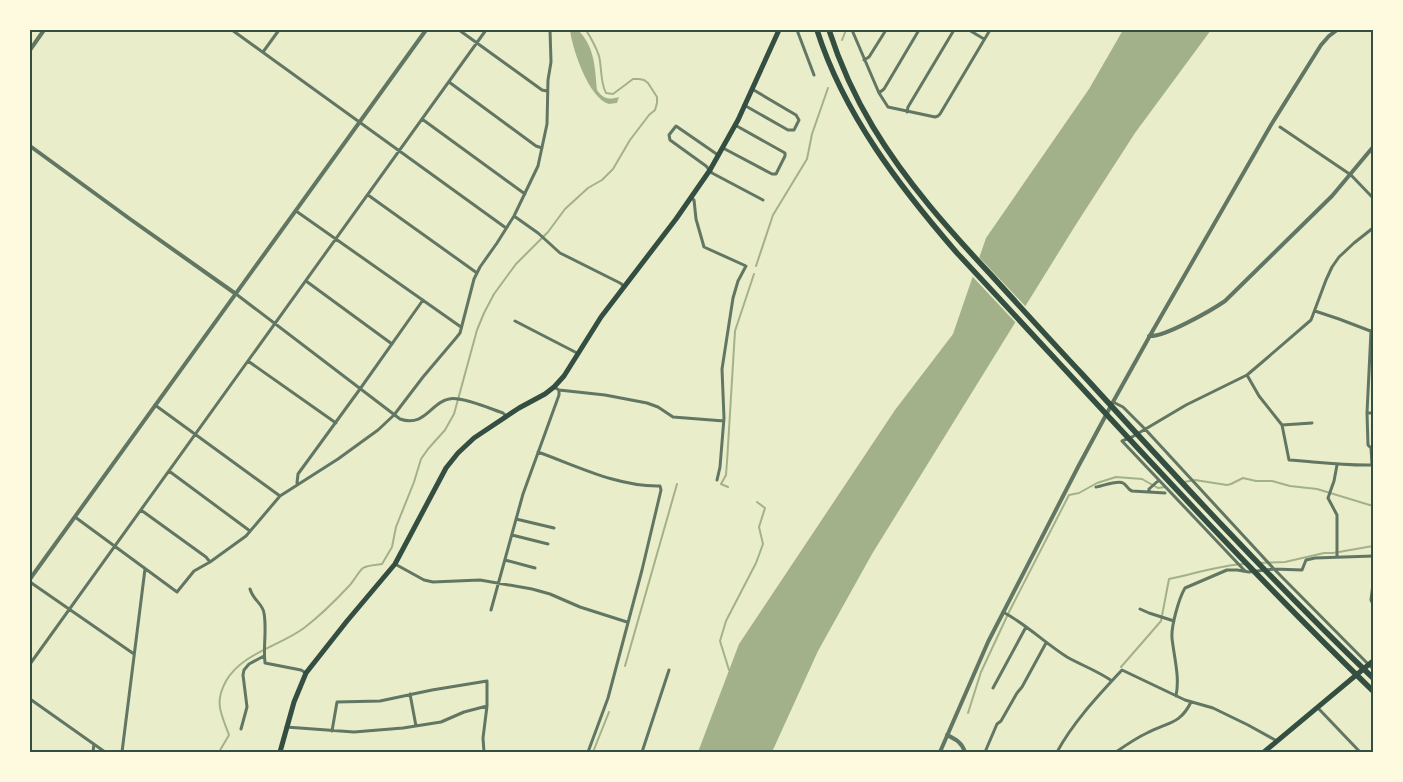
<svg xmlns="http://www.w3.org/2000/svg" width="1403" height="782" font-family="Georgia,serif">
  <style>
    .water { fill: #a3b18a }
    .pier { fill: #e9edc9 }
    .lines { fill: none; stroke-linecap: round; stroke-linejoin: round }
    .stream { stroke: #a3b18a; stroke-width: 2 }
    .minor { stroke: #617663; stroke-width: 3 }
    .tertiary { stroke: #617663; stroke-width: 4 }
    .primary { stroke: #344e41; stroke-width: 5 }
    .motorway { stroke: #344e41; stroke-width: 5.5 }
    .neatline { fill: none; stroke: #344e41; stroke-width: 2 }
  </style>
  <rect width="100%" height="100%" fill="#e9edc9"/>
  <path class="water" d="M570,30H578C595,47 595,68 597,90C603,99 609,100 619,97L617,103C614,103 611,104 609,104C589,99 572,48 570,30Z
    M1123,30H1211L1135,133L1075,226L872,554L818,651L772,752H698L739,644L895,410L953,334L986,238L1089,89Z"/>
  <path class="pier" d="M977,255L1027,308L1017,324L971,275Z"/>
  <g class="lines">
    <path class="stream" d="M842,40L846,30
      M756,266L773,215L807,159L812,134L828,88
      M1184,482L1195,480L1227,485L1231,484L1243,478L1256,481H1272L1290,486L1317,489L1373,506
      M728,487L721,484L726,475L727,462L735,331L754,274
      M1259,563L1285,562L1324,553H1333L1373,546
      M625,666L677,484
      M1121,667L1161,621L1169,579C1194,574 1219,565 1245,564
      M729,670L720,641L726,621L756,563L763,544L759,527L765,508L757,502
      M968,713L981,672L1009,612L1069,495L1079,493L1097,483L1116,477L1142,479L1158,488L1165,487
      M219,752L229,735C221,713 214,703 226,681C242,653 280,646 304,628C321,615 335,601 349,586C353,582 359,571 363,568C368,565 377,565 382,564L392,547L396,527L414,482L421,459L428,449L445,430L454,414L477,330L484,313L494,294L516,264L548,232L565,209L588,188L602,180L613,169L630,140L649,115L655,110L657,103V97L648,83L644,80L639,79H633L613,94L606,93C600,82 602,68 599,56C596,47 591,38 586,30
      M593,752L609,712"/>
    <path class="minor" d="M232,30L506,228
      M459,30L542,90L547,91
      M797,30L814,75
      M852,30L879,93L888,107L935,117L938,116L940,114L990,30
      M969,30L984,39
      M1372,30L1373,31
      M263,52L279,30
      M864,60L869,57L886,30
      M449,82L536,146L542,148
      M879,93L884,89L919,30
      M744,105L788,130H794L799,120L796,115L752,89
      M907,112L908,107L954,30
      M422,119L525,194
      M1280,127L1351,175L1373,198
      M723,148L772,174H776L785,156V153L735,125
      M718,155L676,126L669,135L670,140L706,166L712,173L763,200
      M368,195L477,273
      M691,198L694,200L696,219L704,247L746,266L738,281L733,298L722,369L724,418L720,467L717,480
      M296,211L461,327
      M514,216L538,233L560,253L620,283L624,286
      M306,281L392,344
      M236,294L400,419C425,428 431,402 449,399C461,396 491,409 503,413L506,416
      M1315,311L1339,319L1373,332
      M515,321L577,353
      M248,361L336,423
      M1247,375L1259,396L1282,425L1289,460C1317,462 1345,466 1373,465
      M554,387L559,390L605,395L647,403L658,407L673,417L724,421
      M1113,402L1123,407L1145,429L1274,569L1373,669
      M155,405L280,496
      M1367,413L1371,331
      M1282,425L1312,423
      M538,452C577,466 618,487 660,486L661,490L642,570L608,698L588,752
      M1337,465L1334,481L1328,498L1337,515V557
      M1372,465L1371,448L1368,445L1367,413H1373
      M169,471L250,531
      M297,483L298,474L360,389L423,300
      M1096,487C1102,486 1118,480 1123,483C1127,485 1127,489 1132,491L1165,493
      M1149,492V489L1159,480
      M141,510L206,557L210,562
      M75,517L177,592L194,571L210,562L246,536L280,496L338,459L378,430L394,415L423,377L456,338L460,333L474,279L480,267L497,243L514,216L538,166L547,124L548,80L551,62L550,30
      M516,519L554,528
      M512,535L548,544
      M505,560L535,568
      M395,564L424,580L433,582L480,580L532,589L550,594L580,607L627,622
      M1245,571L1122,441L1132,437L1186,405L1247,375L1260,364L1311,320L1326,280L1332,267L1339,257L1354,243L1373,228
      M30,582L134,654
      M1373,584L1371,600L1373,604
      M250,589C253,600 263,604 264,613C267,630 263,647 265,663L301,670L306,673
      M1140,609L1149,613L1174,621
      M491,610L523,494L559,395V390
      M1003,612C1026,624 1045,643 1067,657C1081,665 1098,671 1112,681
      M30,664L486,30
      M993,688L1026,627
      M410,694L416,726
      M1176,696C1180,677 1174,657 1172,638C1171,626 1179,598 1185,588L1227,570H1237L1249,572L1274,569L1302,570L1306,560L1315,558L1373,556
      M30,699L105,752
      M1318,708L1360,752
      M286,727L354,732L403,728L441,722L464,712L487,706
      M241,729L247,707L243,675L244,670L249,664L264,656
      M332,731L337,702L380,701L432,690L487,681V706L483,738L484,752
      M93,752L94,744
      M122,752L145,569
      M642,752L669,670
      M985,752L997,724L1001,721L1017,693L1022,687L1046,643
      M1057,752C1074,721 1098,696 1122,670L1185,700L1213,708L1248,725L1277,741
      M1116,752C1126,745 1136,738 1147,733C1167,722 1180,725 1191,702"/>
    <path class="tertiary" d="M30,50L44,30
      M30,146L130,219L236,294
      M1149,336C1163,338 1212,310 1225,301L1332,196L1373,147
      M30,579L426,30
      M947,735C955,739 962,742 965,752
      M940,752L988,642L1078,467L1113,402L1152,332L1271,125L1321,45L1329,36L1337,30"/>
    <path class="primary" d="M280,752L294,702L306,673L347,621L395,564L446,468L458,453L474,438L519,408L545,394L554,387L564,376L601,317L676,219L710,170L738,120L779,30
      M1264,752L1373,661"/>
    <path class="motorway" d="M817,30C844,115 900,187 957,253C1094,400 1229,551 1373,691
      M829,30C840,64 855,97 873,127C906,182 949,230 993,277C1023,310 1053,343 1083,375C1177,478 1272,581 1373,678"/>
  </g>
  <rect width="1403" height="782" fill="none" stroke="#fefae0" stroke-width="62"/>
  <rect x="31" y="31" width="1341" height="720" class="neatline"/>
</svg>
